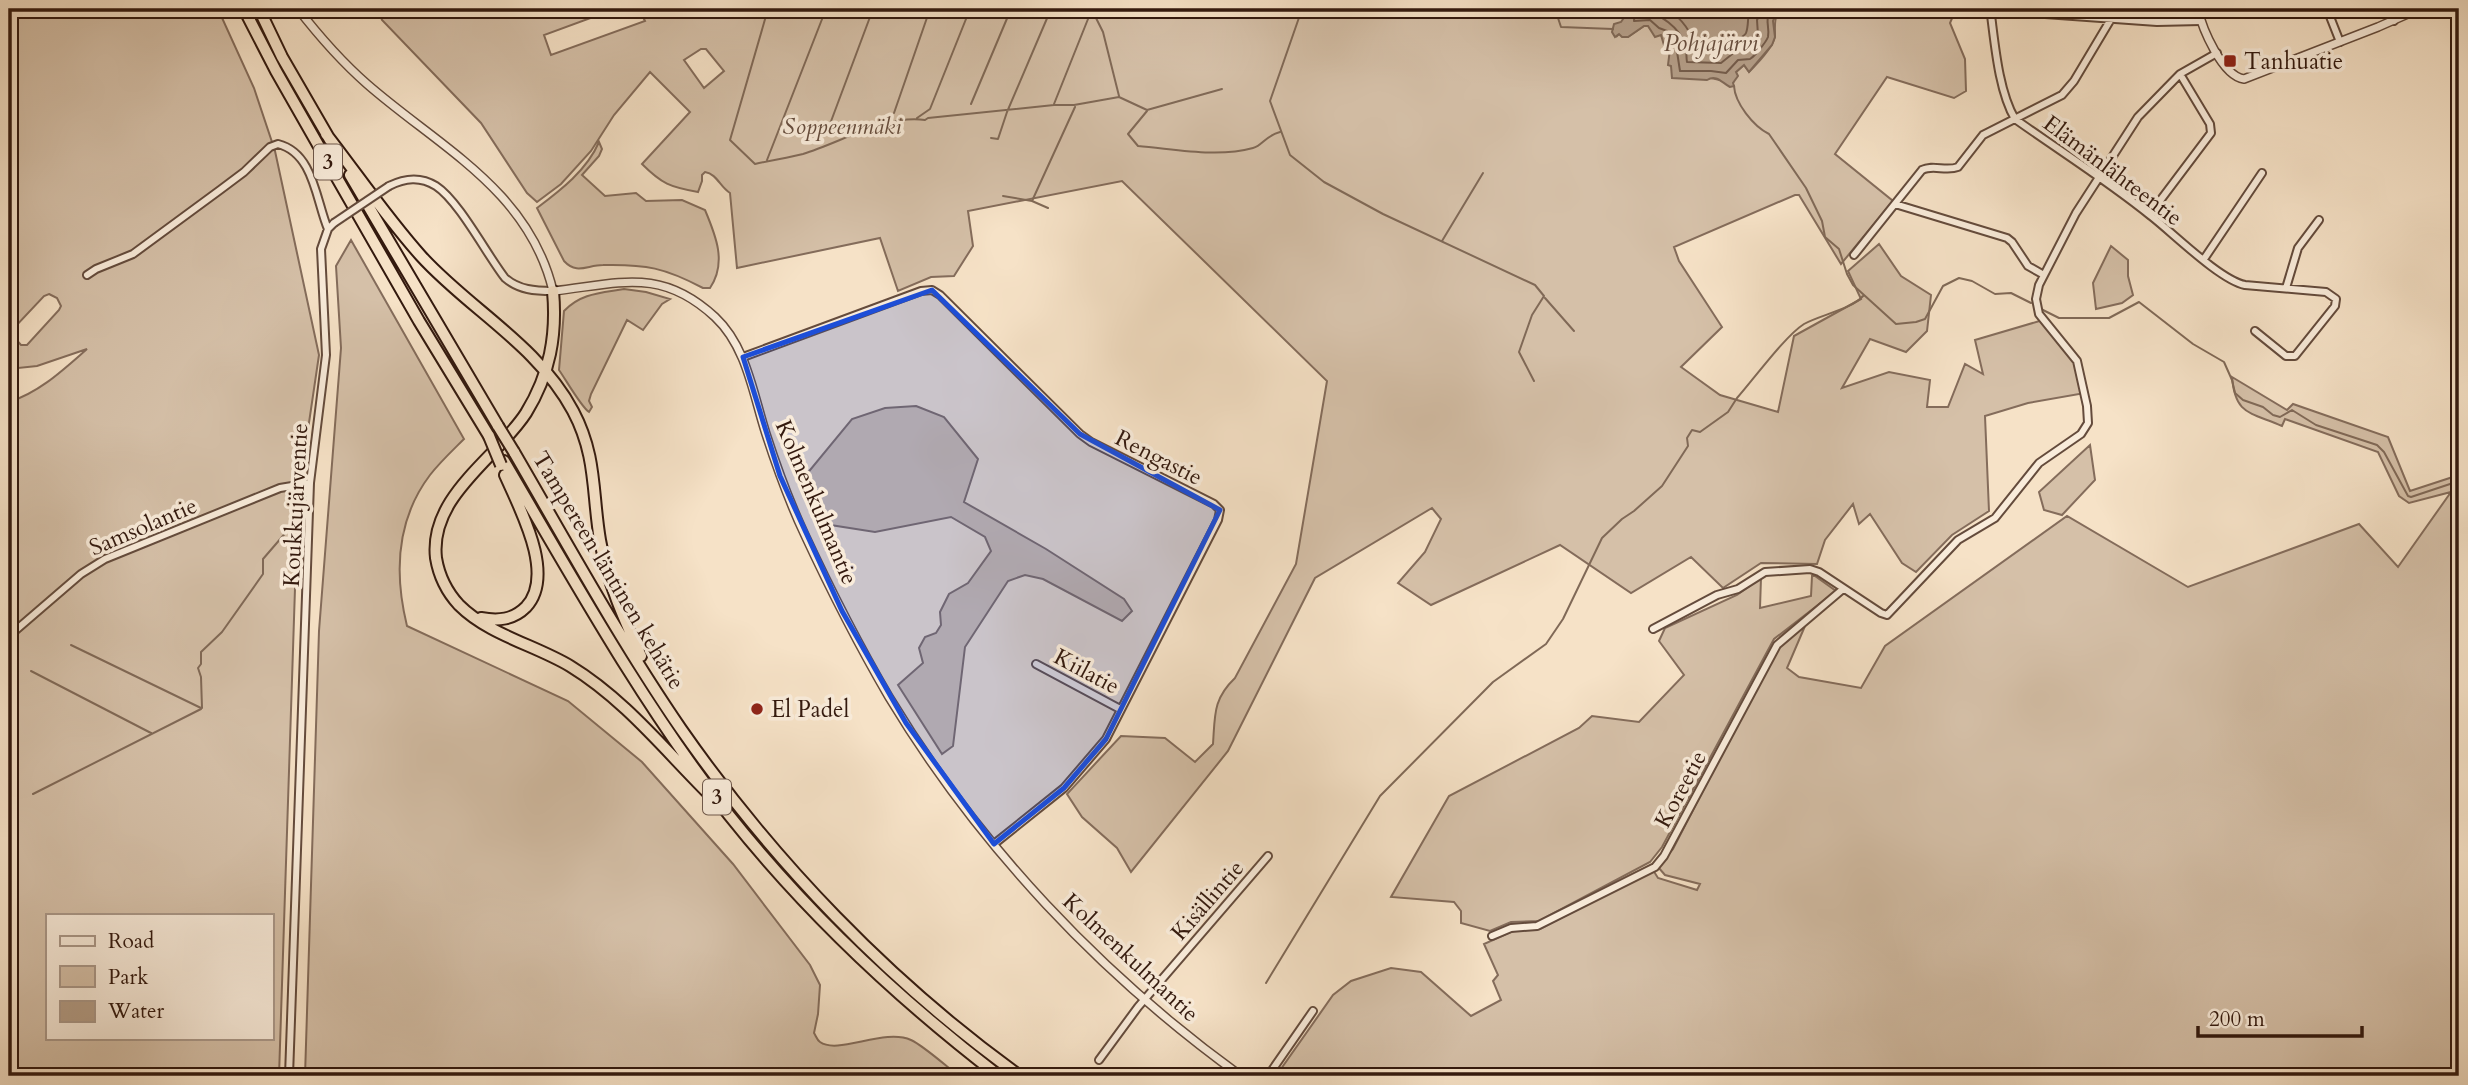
<svg xmlns="http://www.w3.org/2000/svg" width="2468" height="1085" font-family="Cardo,serif">
  <style>
    .green { fill: #d5c0a8; stroke: #846c5b; stroke-width: 2; fill-rule: evenodd }
    .water { fill: #b49e88; stroke: #806957; stroke-width: 2 }
    .lines { fill: none; stroke-linecap: round; stroke-linejoin: round }
    .shore { stroke: #745c4b; stroke-width: 2 }
    .stream { stroke: #806957; stroke-width: 2 }
    .minor-casing { stroke: #644b3c; stroke-width: 10 }
    .tertiary-casing { stroke: #644b3c; stroke-width: 10 }
    .motorway-casing { stroke: #33190e; stroke-width: 14 }
    .minor { stroke: #f9ecdb; stroke-width: 6 }
    .tertiary { stroke: #f9ecdb; stroke-width: 7 }
    .motorway { stroke: #f6e2c7; stroke-width: 10 }
    .minor-bridge-casing { stroke: #644b3c; stroke-width: 10; stroke-linecap: butt }
    .motorway-bridge-casing { stroke: #33190e; stroke-width: 14; stroke-linecap: butt }
    .minor-bridge { stroke: #f9ecdb; stroke-width: 6 }
    .motorway-bridge { stroke: #f6e2c7; stroke-width: 10 }
    .marked { fill: #1d4ed8; fill-opacity: 0.2; stroke: #1d4ed8; stroke-width: 5; stroke-linejoin: round }
    .poi-dot { fill: #8f2418; stroke: #f9ecdb; stroke-width: 2.5 }
    .labels { text-anchor: middle; stroke-width: 7; stroke-linejoin: round; paint-order: stroke }
    .shield { fill: #f9ecdb; stroke: #6e584c; stroke-width: 2 }
    .shield-label { font-size: 21px; font-weight: bold; fill: #33190e }
    .poi-label { font-size: 23px; fill: #33190e; stroke: #f9ecdb; text-anchor: start }
    .park-label { font-size: 23px; font-style: italic; fill: #644b3c; stroke: #f9ecdb }
    .street-label { font-size: 23px; fill: #33190e; stroke: #f9ecdb }
    .water-label { font-size: 24px; font-style: italic; fill: #674e3f; stroke: #f9ecdb }
  </style>
  <rect width="100%" height="100%" fill="#f6e2c7"/>
  <filter id="stains"><feTurbulence type="fractalNoise" baseFrequency=".00286" numOctaves="4"/><feColorMatrix values="0 0 0 0 .2 0 0 0 0 .09 0 0 0 0 .02 0 0 0 .5 -.17"/></filter>
  <radialGradient id="worn" r=".72"><stop offset=".6" stop-color="#630" stop-opacity="0"/><stop offset="1" stop-color="#630" stop-opacity=".3"/></radialGradient>
  <path class="green" d="M9,9H218L254,88L275,151L319,355L298,497L279,1076H9V402C40,392 63,370 87,349L37,366L9,369ZM49,294L57,298L61,306L59,310L27,345H21L13,336L12,330L44,296ZM47,915H271V1038H47Z
    M378,9H615L544,35L551,55L645,21L639,9H1630L1616,37L1619,34L1628,37L1644,26H1648L1652,31L1661,35L1670,49L1671,66L1679,78H1711L1733,83L1736,72L1744,65L1749,72C1757,64 1774,46 1775,36C1775,24 1774,20 1779,9H1956L1950,23L1965,59L1966,91L1954,98L1887,77L1835,154L1893,201L1841,264L1799,195H1795L1674,247L1679,261L1722,327L1681,367L1720,395L1778,412L1794,336L1861,299L1848,271L1879,244L1901,276L1931,295L1927,331L1906,352L1870,339L1842,388L1889,372L1930,380L1927,407H1948L1965,364L1983,374L1975,340L2043,320L2077,361L2085,393L2028,403L1985,416L1989,511L1952,535L1916,572L1902,563L1870,514L1859,524L1853,504L1825,540L1817,564L1761,563L1723,588L1691,557L1631,593L1560,545L1431,605L1398,583L1425,552L1441,519L1432,508L1315,578L1228,751L1131,872L1117,848L1082,817L1067,794L1121,736L1165,738L1195,762L1213,744C1215,715 1213,699 1235,678L1296,564L1327,381L1122,181L968,211L973,246L954,276L931,277L898,291L880,238L737,268L730,193C720,187 717,174 705,172L702,175V181L698,192C670,187 662,184 642,164L690,112L650,72L614,115L591,151L561,184L537,202L527,193L481,123L382,20ZM701,49H706L724,71L704,88L684,60Z
    M599,142L602,149L599,156L582,175L605,196L636,193L646,201L682,200L705,210C716,236 727,263 710,288H703C665,268 646,264 603,265C587,265 577,275 564,261L537,208C561,190 587,170 599,142Z
    M351,240L464,439C453,450 440,462 430,475C396,520 394,573 407,626L568,701L642,762L733,864L810,965L820,985L818,1014L814,1033C816,1036 817,1040 820,1042C838,1055 884,1028 911,1040C924,1046 947,1067 959,1076H305L319,631L341,348L336,266Z
    M2111,246L2128,260V276L2133,295L2122,303L2096,309L2093,283Z
    M624,289L646,292L670,299L662,304L643,330L627,320L591,394L589,401L592,407L589,412C582,408 566,380 559,370L564,311C581,293 601,293 624,289Z
    M2232,377L2287,410L2293,404L2388,437L2410,491L2459,475V1076H1276L1333,995L1351,981L1391,968L1421,972L1471,1016L1501,1000L1493,981L1498,975L1484,944L1513,931L1540,929L1653,870L1658,878L1697,890L1700,884L1665,875L1658,867L1673,849L1724,750L1725,745L1781,645L1805,626L1787,668L1799,677L1861,688L1885,646L2067,516L2188,587L2359,524L2398,567L2451,492L2409,503L2399,496L2378,452L2285,419L2282,426C2250,412 2235,415 2232,377Z
    M916,406L944,417L978,459L964,502L1046,549L1124,599L1132,611L1122,621L1043,579L1025,575L1008,581L965,647L953,746L942,754L898,685L923,663L919,648L925,637L936,633L941,625L940,612L949,594L968,583L991,551L985,537L951,517L875,532L818,523L801,481L852,419L885,408Z
    M2090,445L2095,480L2062,515L2044,510L2039,492Z
    M1812,576H1815L1836,591L1774,639L1662,847L1650,862L1539,921L1511,922L1490,931L1461,923V911L1454,902L1391,897L1449,796L1579,728L1592,716L1639,722L1684,675L1659,641L1665,628L1737,595L1761,578L1760,608L1811,596Z"/>
  <path class="water" d="M1630,9H1637L1638,12L1641,9H1779L1773,21L1775,37L1772,45L1749,72L1744,65L1736,72L1738,76L1733,83L1734,86L1730,87C1722,83 1717,74 1707,80L1672,78L1671,66L1668,65L1670,49L1664,45L1661,35L1655,37L1648,26H1644L1628,37H1622L1619,34L1615,37L1612,32L1614,24L1621,22Z"/>
  <g class="lines">
    <path class="shore" d="M1635,9L1634,21L1650,20L1659,28L1667,31L1676,45L1680,71H1711L1726,73L1738,60L1750,59C1755,56 1766,42 1768,37C1770,25 1764,23 1771,9
      M1644,9C1660,15 1680,27 1685,45C1687,51 1686,57 1687,62L1721,63L1736,51L1750,48L1758,35L1757,20L1762,9
      M1667,9C1683,19 1692,32 1697,51L1717,52C1723,47 1744,38 1746,33C1749,25 1747,17 1750,9"/>
    <path class="stream" d="M768,9L730,140L755,164C771,160 788,158 803,154C840,143 886,114 925,120L928,118L1054,105H1074L1119,97L1147,110L1222,89
      M1302,9L1270,101L1290,155L1324,182L1383,214L1535,285L1544,296L1532,315L1519,352L1534,381
      M1555,9L1561,27L1613,29
      M1093,12L1103,32L1119,96
      M1734,86C1735,103 1753,126 1769,134L1806,188L1822,221L1825,237L1839,249L1847,274L1853,285L1896,324L1916,322L1925,319L1943,286L1959,278L1972,281L1995,294L2011,293L2031,303
      M971,104L1011,9
      M1054,104L1092,9
      M1147,111L1128,134L1138,146C1175,149 1217,158 1253,148C1263,145 1265,136 1280,132
      M894,113L930,9
      M917,118L930,109L970,9
      M827,132L873,9
      M991,138L998,139L1007,112L1051,9
      M767,160L826,9
      M1003,196L1032,201L1048,208
      M1032,201L1075,107
      M1442,241L1483,173
      M1545,298L1574,331
      M2041,309L2059,318H2109L2139,302L2193,344L2224,362L2232,380L2235,393L2243,400L2263,407L2273,415L2280,417L2292,410L2316,425L2377,445L2384,452L2408,496L2411,497L2459,481
      M71,645L201,708
      M31,671L151,733
      M202,708L201,677L198,668L201,664V652L222,632L263,574V559L288,530
      M33,794L201,709
      M1266,983L1380,796L1493,682L1546,644L1563,619L1602,538L1622,519L1634,511L1662,486L1688,446L1687,438L1692,430L1700,432L1728,412L1737,398C1753,380 1785,336 1804,324C1820,315 1852,309 1863,296"/>
    <g class="minor-casing">
      <path id="minor" d="M2327,9L2340,42
        M2388,9L2394,21
        M2045,14L2157,22L2201,21
        M1991,15C1995,46 1999,92 2015,119C2060,151 2108,181 2151,216C2173,233 2220,280 2245,285L2326,292L2336,299L2335,306L2295,356H2286L2255,331
        M389,186C405,178 420,176 436,186C459,201 487,255 505,278C519,290 535,291 553,291
        M1895,204L2007,238L2012,242L2028,266L2044,275
        M2150,214L2211,133L2210,124L2180,74
        M1854,255L1922,170C1933,164 1946,172 1958,167L1983,135L2062,95L2074,81L2111,19L2115,9
        M2204,259L2262,173
        M87,275L96,269L133,254L220,190L244,172L270,147L278,144C314,153 316,201 328,229
        M2286,288L2298,248L2319,220
        M743,357L921,291L932,290L940,295L1080,434L1091,442L1214,504L1220,510L1218,520L1106,739L1064,788L994,844
        M1653,629L1717,595L1738,589L1765,572L1810,569L1819,572L1881,613L1887,615L1958,540L1995,518L2039,463L2081,434L2088,423L2087,406L2077,361L2039,314L2036,299L2039,285L2076,213L2138,117L2180,74L2217,53
        M9,636L81,574L105,559L280,488L310,483
        M1036,664L1120,709
        M1492,936L1511,928L1537,926L1655,867L1664,856L1777,645L1843,589
        M1099,1060L1138,1007L1268,856
        M289,1076L310,483L326,355L321,249L328,229L334,223
        M1268,1076L1313,1011"/>
    </g>
    <g class="tertiary-casing">
      <path id="tertiary" d="M298,9C319,36 342,62 367,84C439,147 529,190 553,291C618,284 660,266 715,317C747,347 753,394 766,434C777,468 789,501 804,533C830,589 858,644 889,697C979,846 1101,975 1241,1076
        M2198,9C2202,28 2222,76 2244,79L2378,27L2419,9"/>
    </g>
    <g class="motorway-casing">
      <path id="motorway" d="M244,9L276,71L321,150L419,321L489,436
        M259,9L282,57L330,140
        M326,134C357,174 387,218 421,256C469,309 538,345 573,411C597,456 592,493 600,540C607,581 624,619 641,656
        M350,175L498,426
        M553,291C557,335 550,374 526,413C497,458 429,496 436,558C439,576 446,591 459,605C489,635 535,645 570,666C624,699 663,748 707,792
        M514,452C568,545 620,640 681,729C773,861 889,982 1020,1076
        M504,461C575,582 643,705 729,815C807,913 900,1000 999,1076
        M481,618C498,621 513,620 526,607C556,575 520,509 505,475"/>
    </g>
    <use href="#minor" class="minor"/>
    <use href="#tertiary" class="tertiary"/>
    <use href="#motorway" class="motorway"/>
    <g class="minor-bridge-casing">
      <path id="minor-bridge" d="M334,223L389,186"/>
    </g>
    <g class="motorway-bridge-casing">
      <path id="motorway-bridge" d="M498,426L514,452
        M489,436L501,465"/>
    </g>
    <use href="#minor-bridge" class="minor-bridge"/>
    <use href="#motorway-bridge" class="motorway-bridge"/>
  </g>
  <path class="marked" d="M932,290L1080,434L1220,510L1106,739L1064,788L994,844L906,723L842,611L780,476L743,357Z"/>
  <g class="poi-dot">
    <rect x="2223" y="54" width="14" height="14" rx="3.5"/>
    <circle cx="757" cy="709" r="7"/>
  </g>
  <g class="labels">
    <g class="shield">
      <rect x="314" y="144.5" width="28" height="35" rx="5"/>
      <rect x="703" y="779.5" width="28" height="35" rx="5"/>
    </g>
    <g class="shield-label">
      <text x="328" y="169">3</text>
      <text x="717" y="804">3</text>
    </g>
    <g class="poi-label">
      <text x="2244" y="69">Tanhuatie</text>
      <text x="771" y="717">El Padel</text>
    </g>
    <g class="park-label">
      <text x="842" y="134">Soppeenmäki</text>
    </g>
    <g class="street-label">
      <text transform="translate(2113 170) rotate(37)" y="8">Elämänlähteentie</text>
      <text transform="translate(1159 457) rotate(27)" y="8">Rengastie</text>
      <text transform="translate(817 502) rotate(67)" y="8">Kolmenkulmantie</text>
      <text transform="translate(295 505) rotate(-87)" y="8">Koukkujärventie</text>
      <text transform="translate(143 526) rotate(-23)" y="8">Samsolantie</text>
      <text transform="translate(609 570) rotate(59)" y="8">Tampereen läntinen kehätie</text>
      <text transform="translate(1087 671) rotate(28)" y="8">Kiilatie</text>
      <text transform="translate(1680 789) rotate(-62)" y="8">Koreetie</text>
      <text transform="translate(1207 900) rotate(-49)" y="8">Kisällintie</text>
      <text transform="translate(1131 957) rotate(43)" y="8">Kolmenkulmantie</text>
    </g>
    <g class="water-label">
      <text x="1711" y="51">Pohjajärvi</text>
    </g>
  </g>
  <rect width="2468" height="1085" fill="none" stroke="#f6e2c7" stroke-width="35"/>
  <rect x="10" y="10" width="2447" height="1064" fill="none" stroke="#33190e" stroke-width="3.5"/>
  <rect x="18" y="18" width="2433" height="1050" fill="none" stroke="#33190e" stroke-width="2"/>
  <rect x="46" y="914" width="228" height="126" fill="#f9ecdb" stroke="#aa9889" stroke-width="2"/>
  <rect x="60" y="936" width="35" height="10" fill="#f9ecdb" stroke="#aa9889" stroke-width="2"/>
  <text x="108" y="948" font-size="21" fill="#33190e">Road</text>
  <rect x="60" y="966" width="35" height="21" fill="#d5c0a8" stroke="#aa9889" stroke-width="2"/>
  <text x="108" y="984" font-size="21" fill="#33190e">Park</text>
  <rect x="60" y="1001" width="35" height="21" fill="#b49e88" stroke="#aa9889" stroke-width="2"/>
  <text x="108" y="1018" font-size="21" fill="#33190e">Water</text>
  <path d="M2198 1026v10h164v-10" fill="none" stroke="#33190e" stroke-width="3.5"/>
  <text x="2209" y="1026" font-size="21" fill="#33190e" stroke="#f9ecdb" stroke-width="5" paint-order="stroke">200 m</text>
  <rect width="100%" height="100%" filter="url(#stains)"/>
  <rect width="100%" height="100%" fill="url(#worn)"/>
</svg>
